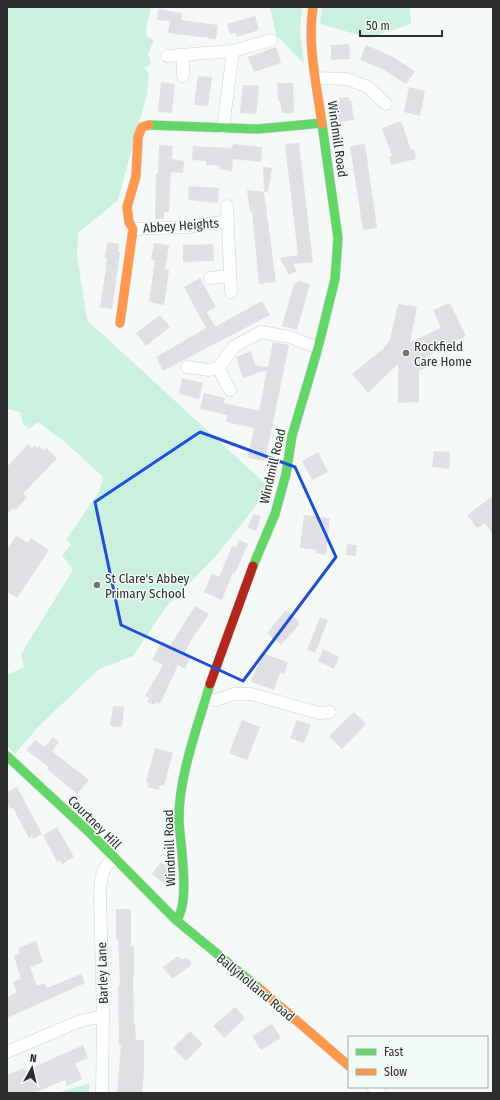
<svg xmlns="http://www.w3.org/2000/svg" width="500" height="1100" font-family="'Fira Sans Condensed',sans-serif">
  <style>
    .green { fill: #cbf1de }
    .building { fill: #e0dfe4 }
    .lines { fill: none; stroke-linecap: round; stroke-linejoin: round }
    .street-casing { stroke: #cfd2d0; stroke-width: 13 }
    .fast-casing { stroke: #cfd2d0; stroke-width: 10 }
    .slow-casing { stroke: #cfd2d0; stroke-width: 10 }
    .jam-casing { stroke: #cfd2d0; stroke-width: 10 }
    .street { stroke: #fdfefe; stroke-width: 12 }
    .fast { stroke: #63d668; stroke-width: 9 }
    .slow { stroke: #ff974d; stroke-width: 9 }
    .jam { stroke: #b3261e; stroke-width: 9 }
    .marked { fill: none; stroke: #1d4ed8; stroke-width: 3; stroke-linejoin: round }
    .poi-dot { fill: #727573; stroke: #f2faf5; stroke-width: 1.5 }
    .labels { text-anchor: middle; stroke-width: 3; stroke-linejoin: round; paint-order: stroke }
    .street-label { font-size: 13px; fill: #2c2f2d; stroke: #f2faf5 }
    .poi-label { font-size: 13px; fill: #2c2f2d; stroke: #f2faf5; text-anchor: start }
  </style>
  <rect width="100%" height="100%" fill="#f4f8f6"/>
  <path class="green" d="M7,7H151L146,30L147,36L154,41L148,53L151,64L144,68L149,74L147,94L118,200L78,233L77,256L87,320L270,488L216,556L166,607L133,656L99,669L39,726L15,754L7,746V675L24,667L21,654L73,570L62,555L71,544L66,540L100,490L103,477L66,443L38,422L29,429L23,424L20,412L7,409Z
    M270,7H302L300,32L304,64L276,35Z
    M322,7H410L411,24L369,38L327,26L320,23Z
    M90,1083L89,1093H57Z"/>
  <path class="building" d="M158,9L182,13L181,20L218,25L216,39L168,33L170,21L157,20Z
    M255,16L259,30L237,37L235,33L230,34L227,24Z
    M349,44L350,59L331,60V45Z
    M366,45L391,56L415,71L406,84L384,70L360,60Z
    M276,47L281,63L254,72L248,57Z
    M198,76L212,77L208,106L194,105Z
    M161,82L175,84L172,113L158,112Z
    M277,83H293L294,113H282L280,101H278Z
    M243,85L259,86L256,114L240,113Z
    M409,87L425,91L420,116L404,112Z
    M349,97V100H351L354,120L339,122L336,102H340L339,98Z
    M401,121L411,150L414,149L416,159L391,165L389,157L392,156L382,128Z
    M299,143L313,262L293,264L297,271L289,275L280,258L298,255L285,144Z
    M233,144L262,147L261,162L233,159L232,171L219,169L220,166L206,165V161L192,160L193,146L232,148Z
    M365,144L377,228L363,230L350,146Z
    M159,145L173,146L172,159L184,161L183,173L171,172L169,212H164V219H155L156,174H158Z
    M263,167L272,168L268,192H264L276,282L259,284L252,211H250L247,190L264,192Z
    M189,186L219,188L218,203L188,200Z
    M107,242L119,244L118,252H120L112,309L100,307L106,268L107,258L105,257Z
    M154,243L169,245L165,269L169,270L164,305L149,302L155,260L151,259Z
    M213,244L214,261L183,262V245Z
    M200,278L216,307L207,312L215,327L262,301L270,315L163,371L156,357L206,328L184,287Z
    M300,281L310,284L297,330L282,326L294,284Z
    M450,303L466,336L426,357L428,363L425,368L419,371V402L398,403V364L368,393L352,374L383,349L390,340L398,304L417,307L410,342L441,328L433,310Z
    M160,315L170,327L146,346L136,333Z
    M273,342L289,345L265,461L248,458L254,428L226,422L227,415L200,409L204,393L225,398L224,403L259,411L267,370L243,378L236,357L251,351L255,365L268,367Z
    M182,378L203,383L199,399L179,394Z
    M28,444L32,448L34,445L37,448L39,446L44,451L46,448L57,458L23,494L27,497L16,510L13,508L7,514V467Z
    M434,451L450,452L449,469L432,467Z
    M318,452L328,472L312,480L302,461Z
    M493,496V535L485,523L477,528L467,515Z
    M253,514L261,516L256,531L248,528Z
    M304,515L330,518L326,555L316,553L317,550L300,548Z
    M16,536L28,543L31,538L49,550L17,598L7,592V550Z
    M239,540L248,544L235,573L233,572L222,600L204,592L212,574L219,577L232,546L236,548Z
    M347,544L357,545L356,556L346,555Z
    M195,606L209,614L193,637L185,653L191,656L185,669L178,665L160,704L156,702L155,705L147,702L149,698L145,696L163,665L152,660L162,641L170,645L173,641Z
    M286,610L299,621V625L281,645L267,633Z
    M320,617L328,620L315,653L307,650Z
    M323,649L339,657L334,669L318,661Z
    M262,653L288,662L284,674L280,672L274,690L251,682Z
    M113,706L124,707L122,727L110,726Z
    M354,712L366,724L342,749L329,736Z
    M242,720L260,727L247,760L229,753Z
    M297,720L311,725L304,743L290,738Z
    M53,737L59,742L52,751L89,780L77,794L47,769L49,767L26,750L35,740L45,747Z
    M155,748L173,753L164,786L160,785L159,790L147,787L148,782H146Z
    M17,787L42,834L33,839L32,836L29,838L13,808L10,809L7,803V792Z
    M57,827L74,857L62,864L60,860L57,862L43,835Z
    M161,862L169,868V879L165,884L152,874Z
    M116,909H131V946H134V978H133L134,1024H135L136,1040H144V1069L142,1093H117L121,1045H119L118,985H120L118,940H116Z
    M36,941L43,962L30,967L37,986L44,983L47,988L81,974L85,983L7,1018V997L17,992L13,982L21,979L14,956L20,954L18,948Z
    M178,956L181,959L187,958L191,962L190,966L172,979L163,967Z
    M235,1007L245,1018L224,1038L213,1026Z
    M272,1024L281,1038L261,1050L252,1036Z
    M190,1031L203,1044L186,1061L173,1048Z
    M83,1045L88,1058L75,1063L82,1079L67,1086L65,1080L34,1093H7V1075L24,1068L25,1071Z"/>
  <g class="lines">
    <g class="street-casing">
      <path id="street" d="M183,55V76
        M167,56L233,51L271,40
        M316,78L347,79L368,87L386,104
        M223,128L233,51
        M227,206L231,292
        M133,229L188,227L228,221
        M210,278L230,276
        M187,367L209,370L218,368L230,390
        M218,368L235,346L261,332L290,337L318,348
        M205,699L216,700L234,694H251L319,713L330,712
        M7,1052L80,1021L103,1016
        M373,1087L380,1093
        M102,1093L103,1016L100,896C101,882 100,866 114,860"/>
    </g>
    <g class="fast-casing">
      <path id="fast" d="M149,125L258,129L322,123
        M253,566L275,514L286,474L292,436L318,348L335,279L338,238L322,124
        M7,756L90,833L176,920L260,989
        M176,920C191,905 180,843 179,821C178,777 198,726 210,684"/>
    </g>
    <g class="slow-casing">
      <path id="slow" d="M313,7C307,45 317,86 322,124
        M120,323L133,229L129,222L127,207L136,176L138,137L142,127L149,125
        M260,989L349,1066"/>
    </g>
    <g class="jam-casing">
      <path id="jam" d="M210,684L253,566"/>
    </g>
    <use href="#street" class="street"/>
    <use href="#fast" class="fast"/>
    <use href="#slow" class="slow"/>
    <use href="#jam" class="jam"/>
  </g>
  <path class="marked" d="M200,432L295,467L336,557L243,681L121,625L95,502Z"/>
  <g class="poi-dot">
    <circle cx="406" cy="353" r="4"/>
    <circle cx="97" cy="585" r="4"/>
  </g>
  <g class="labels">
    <g class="street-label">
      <text transform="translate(338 139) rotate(82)" y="5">Windmill Road</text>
      <text transform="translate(181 225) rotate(-4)" y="5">Abbey Heights</text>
      <text transform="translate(272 466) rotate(-77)" y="5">Windmill Road</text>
      <text transform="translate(95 822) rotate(45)" y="5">Courtney Hill</text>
      <text transform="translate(169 848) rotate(-92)" y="5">Windmill Road</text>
      <text transform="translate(102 973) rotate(-92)" y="5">Barley Lane</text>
      <text transform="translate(256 987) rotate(40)" y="5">Ballyholland Road</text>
    </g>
    <g class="poi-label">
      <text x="414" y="351">Rockfield<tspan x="414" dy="15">Care Home</tspan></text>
      <text x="105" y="583">St Clare's Abbey<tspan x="105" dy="15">Primary School</tspan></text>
    </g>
  </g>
  <rect width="500" height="1100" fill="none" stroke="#2c2f2d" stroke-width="16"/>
  <rect x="348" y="1036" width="140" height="52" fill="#f2faf5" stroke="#a3a9a5"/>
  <rect x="356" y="1049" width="20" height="6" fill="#63d668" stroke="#a3a9a5"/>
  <text x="384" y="1056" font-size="12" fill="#2c2f2d">Fast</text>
  <rect x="356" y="1069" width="20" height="6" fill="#ff974d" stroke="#a3a9a5"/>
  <text x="384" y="1076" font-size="12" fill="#2c2f2d">Slow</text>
  <g transform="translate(32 1068) rotate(8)" stroke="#f2faf5" stroke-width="3" paint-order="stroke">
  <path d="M0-3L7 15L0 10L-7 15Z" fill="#2c2f2d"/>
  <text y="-6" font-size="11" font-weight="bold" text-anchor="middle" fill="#2c2f2d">N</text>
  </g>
  <path d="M360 30v6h82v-6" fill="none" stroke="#2c2f2d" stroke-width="2"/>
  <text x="366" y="30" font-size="12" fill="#2c2f2d" stroke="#f2faf5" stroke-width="3" paint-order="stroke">50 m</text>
</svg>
